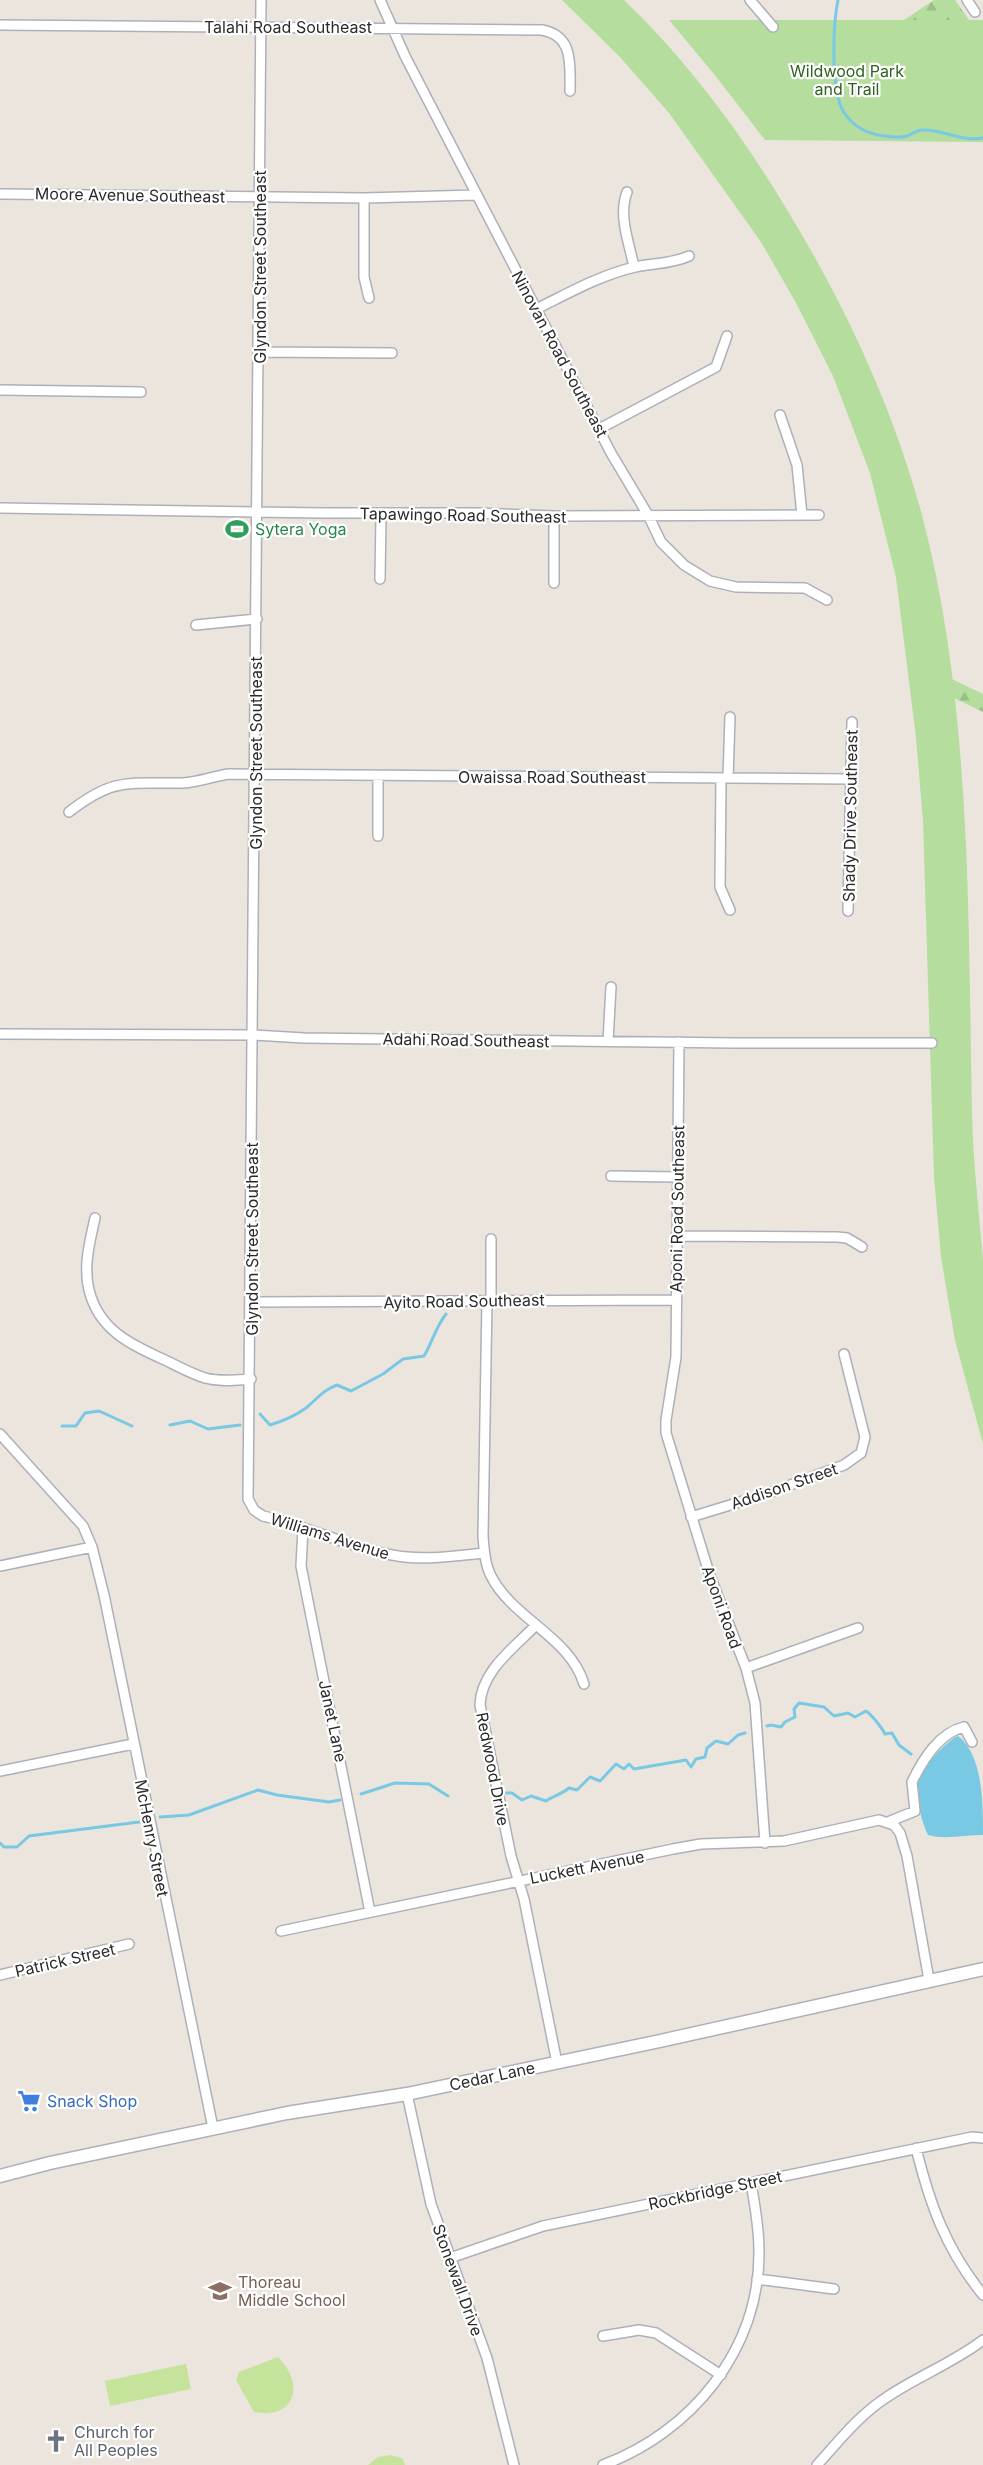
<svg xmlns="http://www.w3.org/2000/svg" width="983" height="2465" font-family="Inter,sans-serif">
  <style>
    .grass { fill: #b5dd9e }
    .forest { fill: url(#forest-firs) }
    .pitch { fill: #c6e39b }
    .water { fill: #79c9e4 }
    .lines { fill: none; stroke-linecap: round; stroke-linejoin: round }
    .stream { stroke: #79c9e4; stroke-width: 3 }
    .minor-casing { stroke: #adb0b9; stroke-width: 12 }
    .secondary-casing { stroke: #adb0b9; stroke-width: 15 }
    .minor { stroke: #fff; stroke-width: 9 }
    .secondary { stroke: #fff; stroke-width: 12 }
    .labels { text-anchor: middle; stroke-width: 4.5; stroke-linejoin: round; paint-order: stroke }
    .street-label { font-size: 16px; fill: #2a2a2a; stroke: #fff }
    .park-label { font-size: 16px; fill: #2f6120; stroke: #fff }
    .leisure-label { font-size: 16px; fill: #27864d; stroke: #fff; text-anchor: start }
    .shop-label { font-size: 16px; fill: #366cbe; stroke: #fff; text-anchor: start }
    .education-label { font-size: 16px; fill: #785e54; stroke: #fff; text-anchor: start }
    .worship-label { font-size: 16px; fill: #5b616d; stroke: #fff; text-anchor: start }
  </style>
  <defs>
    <pattern id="forest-firs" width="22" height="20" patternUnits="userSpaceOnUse" patternTransform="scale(1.5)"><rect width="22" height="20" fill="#b5dd9e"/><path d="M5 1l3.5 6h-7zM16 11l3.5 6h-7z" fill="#9cbe88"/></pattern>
  </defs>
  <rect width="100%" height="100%" fill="#ebe5dd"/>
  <path class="grass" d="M562,0H624C689,62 743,136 789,213C846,307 893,408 922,515C972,704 968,919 972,1113C973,1163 979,1211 983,1259C983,1280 983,1301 983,1321C983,1362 983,1403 983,1444L955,1340L941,1257L934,1177L923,821L916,737L896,577L870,473L833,376L795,301L761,242L669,113L620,57Z
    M669,20H983V142L765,140L714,74Z"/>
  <path class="forest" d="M934,0H955L969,20H904Z
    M952,679L983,694V712L954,698Z"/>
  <path class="pitch" d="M278,2357C306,2385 295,2420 254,2412L236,2380L239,2372Z
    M186,2364L191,2389L110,2406L105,2381Z
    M390,2455L402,2458L405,2465H368L378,2457Z"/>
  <path class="water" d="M958,1736C983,1755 983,1803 983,1835C965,1835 945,1840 928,1835C921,1821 917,1800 917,1785C918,1771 946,1741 958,1736Z"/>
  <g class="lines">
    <path class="stream" d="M838,0C833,25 830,94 845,114C854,127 869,134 884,136C891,137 901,138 907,136C914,133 917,129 924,130C944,130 963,142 983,138
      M260,1414L270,1425C283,1421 295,1416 306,1408C317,1399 323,1390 337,1385L351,1391L383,1374L403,1359L424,1356C433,1341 435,1328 446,1314
      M170,1425L190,1421L208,1429L240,1425
      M62,1426H76L85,1413L99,1411L132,1426
      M767,1726L771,1725L781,1727L785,1722L795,1717L794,1709L799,1703L824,1707L834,1716L848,1713L855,1717L866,1711C872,1715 882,1728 885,1734L892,1733L899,1745L911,1754
      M506,1793H512L522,1800L531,1796L546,1801C554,1795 561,1795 569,1788L577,1790L590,1777L600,1781L616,1764L624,1769L629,1764L634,1769L686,1760L691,1767L696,1759L705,1757L707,1748L716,1741L728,1744L738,1735L745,1733
      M361,1794L395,1783L429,1784L448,1796
      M160,1817L189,1815L258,1790L277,1795L329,1802L340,1800
      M0,1843L4,1847H17L29,1836L139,1822"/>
    <g class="minor-casing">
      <path id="minor" d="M261,0L248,1499L254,1510L263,1516C307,1526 348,1547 392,1555C422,1561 454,1556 484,1553
        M380,0L405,56L477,195L611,453L648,515L661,542L684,565L710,581L736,587L805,588L827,600
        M750,0L773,27
        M967,0L975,12
        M0,25L542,30C574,36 570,65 570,91
        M627,192C618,216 629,242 634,267
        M0,194L364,198L477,195
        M364,198V277L369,298
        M536,309C567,294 600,275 635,267C653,263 672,264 689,256
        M259,352L392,353
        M0,390L141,392
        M780,415L797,465L802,515
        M599,429L716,367L727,336
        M0,508L322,513H477L554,516L819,515
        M380,579L381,514
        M554,583V516
        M196,625L257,619
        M721,778L720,887L730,910
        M728,778L730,717
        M69,812C115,776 130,784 183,783C199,782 214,776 229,774L850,779
        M378,836V777
        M848,911L852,722
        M0,1034L253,1035L304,1038L734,1043H932
        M608,1041L611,987
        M679,1042L676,1357L666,1420V1433L710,1576L746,1668L755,1703L765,1843
        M611,1176L677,1177
        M95,1218C90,1241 83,1266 89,1290C99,1331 132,1345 167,1361C179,1367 192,1374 205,1378C220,1382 236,1380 251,1379
        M676,1236L837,1237L847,1238L862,1247
        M487,1300L483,1536C484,1550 485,1564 491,1576C513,1619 570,1637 584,1684
        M491,1300V1239
        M252,1302L676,1300
        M0,1434L83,1526L92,1547L104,1595L213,2128
        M691,1517L766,1494L844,1465L861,1453L865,1437L844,1354
        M303,1529L301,1566L370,1912
        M0,1566L92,1547
        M536,1625C514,1648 481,1671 480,1705L511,1856L524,1899L557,2063
        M746,1668L858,1628
        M0,1771L133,1744
        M888,1822L915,1811L912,1782C923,1759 939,1733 964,1727L972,1742
        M281,1931L673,1849L701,1844L784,1841L879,1820L894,1825L900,1833L907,1856L929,1980
        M0,1975L129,1944
        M407,2094L431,2204L487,2358L514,2465
        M916,2148C930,2205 946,2249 983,2295
        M450,2258L543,2226L972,2137L983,2138
        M757,2279L834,2289
        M603,2336L639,2330L656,2333L721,2375
        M603,2465C692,2432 760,2349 759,2251C759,2228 755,2205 751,2183
        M817,2465C839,2441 859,2415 887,2397C918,2376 953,2363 983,2340"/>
    </g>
    <g class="secondary-casing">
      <path id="secondary" d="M0,2176L50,2163L287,2113L407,2094L660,2041L983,1969"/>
    </g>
    <use href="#minor" class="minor"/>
    <use href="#secondary" class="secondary"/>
  </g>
  <defs>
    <g id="stadium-bare" transform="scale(1.8)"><path d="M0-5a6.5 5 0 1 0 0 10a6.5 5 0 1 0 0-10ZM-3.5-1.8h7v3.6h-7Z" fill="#2e9e5b" stroke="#fff" stroke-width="2.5" paint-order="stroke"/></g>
    <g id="supermarket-bare" transform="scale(1.8)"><path d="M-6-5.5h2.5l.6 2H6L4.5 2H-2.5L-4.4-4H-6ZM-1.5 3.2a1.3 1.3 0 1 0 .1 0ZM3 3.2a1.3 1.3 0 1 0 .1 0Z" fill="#3f7fe0" stroke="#fff" stroke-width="2.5" paint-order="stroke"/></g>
    <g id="school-bare" transform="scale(1.8)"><path d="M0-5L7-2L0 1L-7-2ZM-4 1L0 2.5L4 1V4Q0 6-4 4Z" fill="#8d6e63" stroke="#fff" stroke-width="2.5" paint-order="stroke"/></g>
    <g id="church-bare" transform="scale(1.8)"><path d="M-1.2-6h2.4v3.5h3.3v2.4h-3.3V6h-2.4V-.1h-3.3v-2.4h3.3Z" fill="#6b7280" stroke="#fff" stroke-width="2.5" paint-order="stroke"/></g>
  </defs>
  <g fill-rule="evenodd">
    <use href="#stadium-bare" x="237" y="529"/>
    <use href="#supermarket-bare" x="29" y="2101"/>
    <use href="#school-bare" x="220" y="2291"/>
    <use href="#church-bare" x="56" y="2441"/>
  </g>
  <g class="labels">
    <g class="street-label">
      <text x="288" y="33">Talahi Road Southeast</text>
      <text transform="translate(130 195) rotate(1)" y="6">Moore Avenue Southeast</text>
      <text transform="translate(260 267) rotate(-90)" y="6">Glyndon Street Southeast</text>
      <text transform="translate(560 354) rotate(62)" y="6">Ninovan Road Southeast</text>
      <text transform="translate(463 515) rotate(1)" y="6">Tapawingo Road Southeast</text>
      <text transform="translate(256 753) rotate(-90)" y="6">Glyndon Street Southeast</text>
      <text x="552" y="783">Owaissa Road Southeast</text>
      <text transform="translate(850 816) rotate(-89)" y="6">Shady Drive Southeast</text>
      <text transform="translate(466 1040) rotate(1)" y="6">Adahi Road Southeast</text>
      <text transform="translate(677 1209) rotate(-89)" y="6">Aponi Road Southeast</text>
      <text transform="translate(252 1239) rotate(-90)" y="6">Glyndon Street Southeast</text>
      <text transform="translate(464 1301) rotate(-1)" y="6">Ayito Road Southeast</text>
      <text transform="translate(784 1486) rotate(-19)" y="6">Addison Street</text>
      <text transform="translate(330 1536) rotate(17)" y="6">Williams Avenue</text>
      <text transform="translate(722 1607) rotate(70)" y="6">Aponi Road</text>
      <text transform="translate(333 1721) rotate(78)" y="6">Janet Lane</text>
      <text transform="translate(493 1769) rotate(79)" y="6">Redwood Drive</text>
      <text transform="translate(152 1838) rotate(79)" y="6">McHenry Street</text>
      <text transform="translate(587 1867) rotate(-11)" y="6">Luckett Avenue</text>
      <text transform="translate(65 1960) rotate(-13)" y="6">Patrick Street</text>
      <text transform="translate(492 2076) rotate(-12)" y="6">Cedar Lane</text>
      <text transform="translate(715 2190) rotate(-12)" y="6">Rockbridge Street</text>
      <text transform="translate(458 2280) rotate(70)" y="6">Stonewall Drive</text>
    </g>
    <g class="park-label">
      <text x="847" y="77">Wildwood Park<tspan x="847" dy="18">and Trail</tspan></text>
    </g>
    <g class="leisure-label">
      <text x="255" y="535">Sytera Yoga</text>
    </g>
    <g class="shop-label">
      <text x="47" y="2107">Snack Shop</text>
    </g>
    <g class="education-label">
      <text x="238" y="2288">Thoreau<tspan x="238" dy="18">Middle School</tspan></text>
    </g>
    <g class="worship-label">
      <text x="74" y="2438">Church for<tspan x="74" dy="18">All Peoples</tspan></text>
    </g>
  </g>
</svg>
